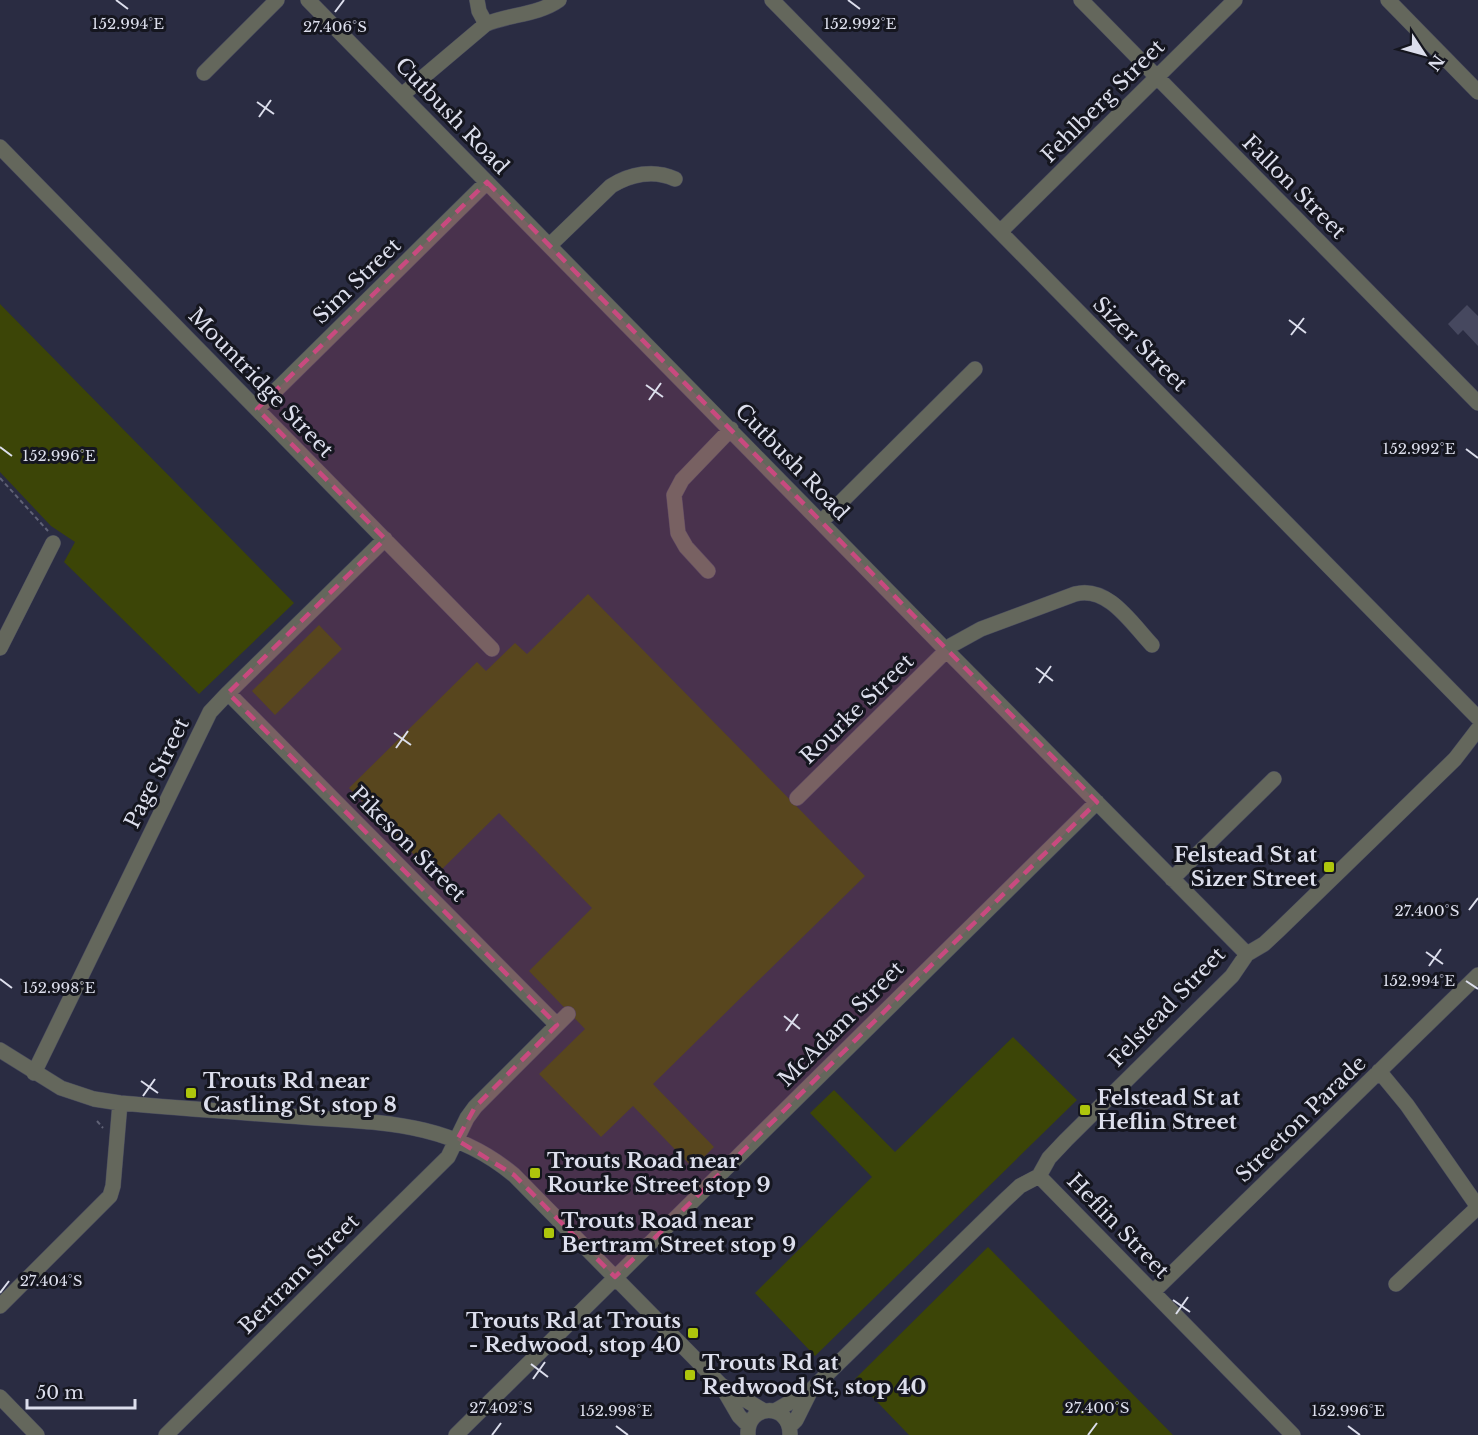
<svg xmlns="http://www.w3.org/2000/svg" width="1478" height="1435" font-family="'Libre Baskerville',serif">
  <style>
    .green { fill: #3c4507 }
    .building { fill: #46485f }
    .lines { fill: none; stroke-linecap: round; stroke-linejoin: round }
    .minor-casing { stroke: #46485d; stroke-width: 16 }
    .path { stroke: #606276; stroke-width: 2; stroke-dasharray: 4.5 3; stroke-linecap: butt }
    .minor { stroke: #64675c; stroke-width: 15 }
    .marked { fill: #c84a7f; fill-opacity: 0.2; stroke: #c84a7f; stroke-width: 4.5; stroke-dasharray: 12 8; stroke-linejoin: round }
    .ticks { fill: none; stroke: #dcdeec; stroke-width: 2 }
    .poi-dot { fill: #aec60c; stroke: #15161f; stroke-width: 2 }
    .labels { text-anchor: middle; stroke-width: 6; stroke-linejoin: round; paint-order: stroke }
    .street-label { font-size: 21px; fill: #dcdeec; stroke: #15161f }
    .poi-label { font-size: 21px; font-weight: bold; fill: #dcdeec; stroke: #15161f; text-anchor: start }
    .ticks-label { font-size: 15px; text-anchor: middle; fill: #dcdeec; stroke: #15161f; stroke-width: 6; stroke-linejoin: round; paint-order: stroke }
  </style>
  <rect width="100%" height="100%" fill="#2a2c42"/>
  <path class="green" d="M0,304L294,603L199,694L64,562L75,542L51,526L0,472Z
    M588,594L865,876L653,1084L714,1147L693,1168L633,1106L601,1137L539,1074L585,1029L529,971L592,908L499,813L435,876L349,788L477,662L486,671L515,643L527,654Z
    M319,625L342,649L275,715L252,691Z
    M1013,1037L1077,1100L815,1356L755,1293L872,1177L810,1113L834,1090L895,1152Z
    M988,1247L1173,1435H909L855,1379Z"/>
  <path class="building" d="M1467,305L1478,316V346L1463,330L1458,335L1448,324Z"/>
  <g class="lines">
    <g class="minor-casing">
      <path id="minor" d="M308,0L947,651L1247,954
        M477,0L479,11L486,24
        M772,0L1478,718
        M1081,0L1478,403
        M1388,0L1478,92
        M204,73L277,0
        M402,95L486,24C510,14 538,15 559,0
        M0,147L492,649
        M1000,232L1235,0
        M550,245L611,186C630,174 654,169 675,179
        M257,409L487,182
        M821,522L975,369
        M708,571L686,547L678,533L674,495L682,480L731,429
        M0,648L53,543
        M228,693L557,1025
        M797,798L952,645L981,629L1075,594C1108,585 1132,624 1152,645
        M1172,879L1274,779
        M0,1050L61,1088L94,1099L120,1103C177,1108 233,1112 289,1116C372,1123 446,1118 514,1175L721,1385L739,1416L748,1425
        M1379,1071L1407,1105L1478,1207L1396,1284
        M34,1073L210,712L228,693L385,539
        M1039,1176L1293,1435
        M1153,1292L1478,975
        M0,1306L110,1196L113,1186L120,1103
        M721,1385L764,1411
        M0,1397L37,1435
        M775,1411L811,1390L1004,1201L1020,1186L1039,1176L1049,1158L1066,1140L1232,976L1247,954L1264,944L1280,929L1455,759L1478,729
        M790,1426L796,1420L811,1390
        M166,1435L448,1157L467,1118L475,1107L568,1014
        M456,1435L1097,802
        M748,1435C746,1403 791,1402 790,1435"/>
    </g>
    <path class="path" d="M0,478L48,531
      M97,1121L103,1128"/>
    <use href="#minor" class="minor"/>
  </g>
  <path class="marked" d="M487,182L1097,802L615,1277L514,1175L457,1140L475,1107L557,1025L228,693L385,539L257,409Z"/>
  <path class="ticks" d="M116,0L128,9M848,0L860,9M335,12L344,0M257,102L274,114M259,117L271,100M1289,320L1306,333M1291,335L1304,318M646,385L663,397M649,400L661,383M0,447L12,456M1466,449L1478,458M1036,668L1053,681M1039,683L1051,666M394,733L411,745M396,748L408,731M1469,910L1478,898M1426,952L1443,964M1429,966L1441,949M0,979L12,988M1466,981L1478,989M784,1016L800,1029M786,1031L798,1014M141,1081L158,1093M143,1096L155,1079M0,1293L9,1281M1173,1300L1190,1312M1176,1314L1188,1297M531,1364L548,1377M533,1379L545,1362M616,1426L628,1435M1348,1426L1360,1435M492,1435L501,1423M1088,1435L1097,1423"/>
  <g class="poi-dot">
    <rect x="1323" y="861" width="12" height="12" rx="3"/>
    <rect x="185" y="1087" width="12" height="12" rx="3"/>
    <rect x="1079" y="1104" width="12" height="12" rx="3"/>
    <rect x="529" y="1167" width="12" height="12" rx="3"/>
    <rect x="543" y="1227" width="12" height="12" rx="3"/>
    <rect x="687" y="1327" width="12" height="12" rx="3"/>
    <rect x="684" y="1369" width="12" height="12" rx="3"/>
  </g>
  <g class="labels">
    <g class="street-label">
      <text transform="translate(1103 101) rotate(-45)" y="7">Fehlberg Street</text>
      <text transform="translate(452 116) rotate(46)" y="7">Cutbush Road</text>
      <text transform="translate(1294 187) rotate(45)" y="7">Fallon Street</text>
      <text transform="translate(357 281) rotate(-44)" y="7">Sim Street</text>
      <text transform="translate(1140 344) rotate(45)" y="7">Sizer Street</text>
      <text transform="translate(261 383) rotate(46)" y="7">Mountridge Street</text>
      <text transform="translate(792 462) rotate(46)" y="7">Cutbush Road</text>
      <text transform="translate(857 709) rotate(-44)" y="7">Rourke Street</text>
      <text transform="translate(157 773) rotate(-64)" y="7">Page Street</text>
      <text transform="translate(408 844) rotate(45)" y="7">Pikeson Street</text>
      <text transform="translate(1167 1007) rotate(-46)" y="7">Felstead Street</text>
      <text transform="translate(841 1024) rotate(-45)" y="7">McAdam Street</text>
      <text transform="translate(1301 1119) rotate(-44)" y="7">Streeton Parade</text>
      <text transform="translate(1118 1226) rotate(46)" y="7">Heflin Street</text>
      <text transform="translate(299 1274) rotate(-45)" y="7">Bertram Street</text>
    </g>
    <g class="poi-label">
      <text x="1317" y="862" text-anchor="end">Felstead St at<tspan x="1317" dy="24">Sizer Street</tspan></text>
      <text x="203" y="1088">Trouts Rd near<tspan x="203" dy="24">Castling St, stop 8</tspan></text>
      <text x="1097" y="1105">Felstead St at<tspan x="1097" dy="24">Heflin Street</tspan></text>
      <text x="547" y="1168">Trouts Road near<tspan x="547" dy="24">Rourke Street stop 9</tspan></text>
      <text x="561" y="1228">Trouts Road near<tspan x="561" dy="24">Bertram Street stop 9</tspan></text>
      <text x="681" y="1328" text-anchor="end">Trouts Rd at Trouts<tspan x="681" dy="24">- Redwood, stop 40</tspan></text>
      <text x="702" y="1370">Trouts Rd at<tspan x="702" dy="24">Redwood St, stop 40</tspan></text>
    </g>
  </g>
  <g class="ticks-label">
    <text x="128" y="29">152.994°E</text>
    <text x="860" y="29">152.992°E</text>
    <text x="335" y="32">27.406°S</text>
    <text x="1419" y="454">152.992°E</text>
    <text x="59" y="461">152.996°E</text>
    <text x="1427" y="916">27.400°S</text>
    <text x="1419" y="986">152.994°E</text>
    <text x="59" y="993">152.998°E</text>
    <text x="51" y="1286">27.404°S</text>
    <text x="501" y="1413">27.402°S</text>
    <text x="1097" y="1413">27.400°S</text>
    <text x="616" y="1416">152.998°E</text>
    <text x="1348" y="1416">152.996°E</text>
  </g>
  <g transform="translate(1424 54) rotate(126)" stroke="#15161f" stroke-width="4.5" paint-order="stroke">
  <path d="M0-4.5L10 22L0 15L-10 22Z" fill="#dcdeec"/>
  <text y="-9" font-size="16" font-weight="bold" text-anchor="middle" fill="#dcdeec">N</text>
  </g>
  <path d="M27 1399v9h108v-9" fill="none" stroke="#dcdeec" stroke-width="3"/>
  <text x="36" y="1399" font-size="18" fill="#dcdeec" stroke="#15161f" stroke-width="4.5" paint-order="stroke">50 m</text>
</svg>
